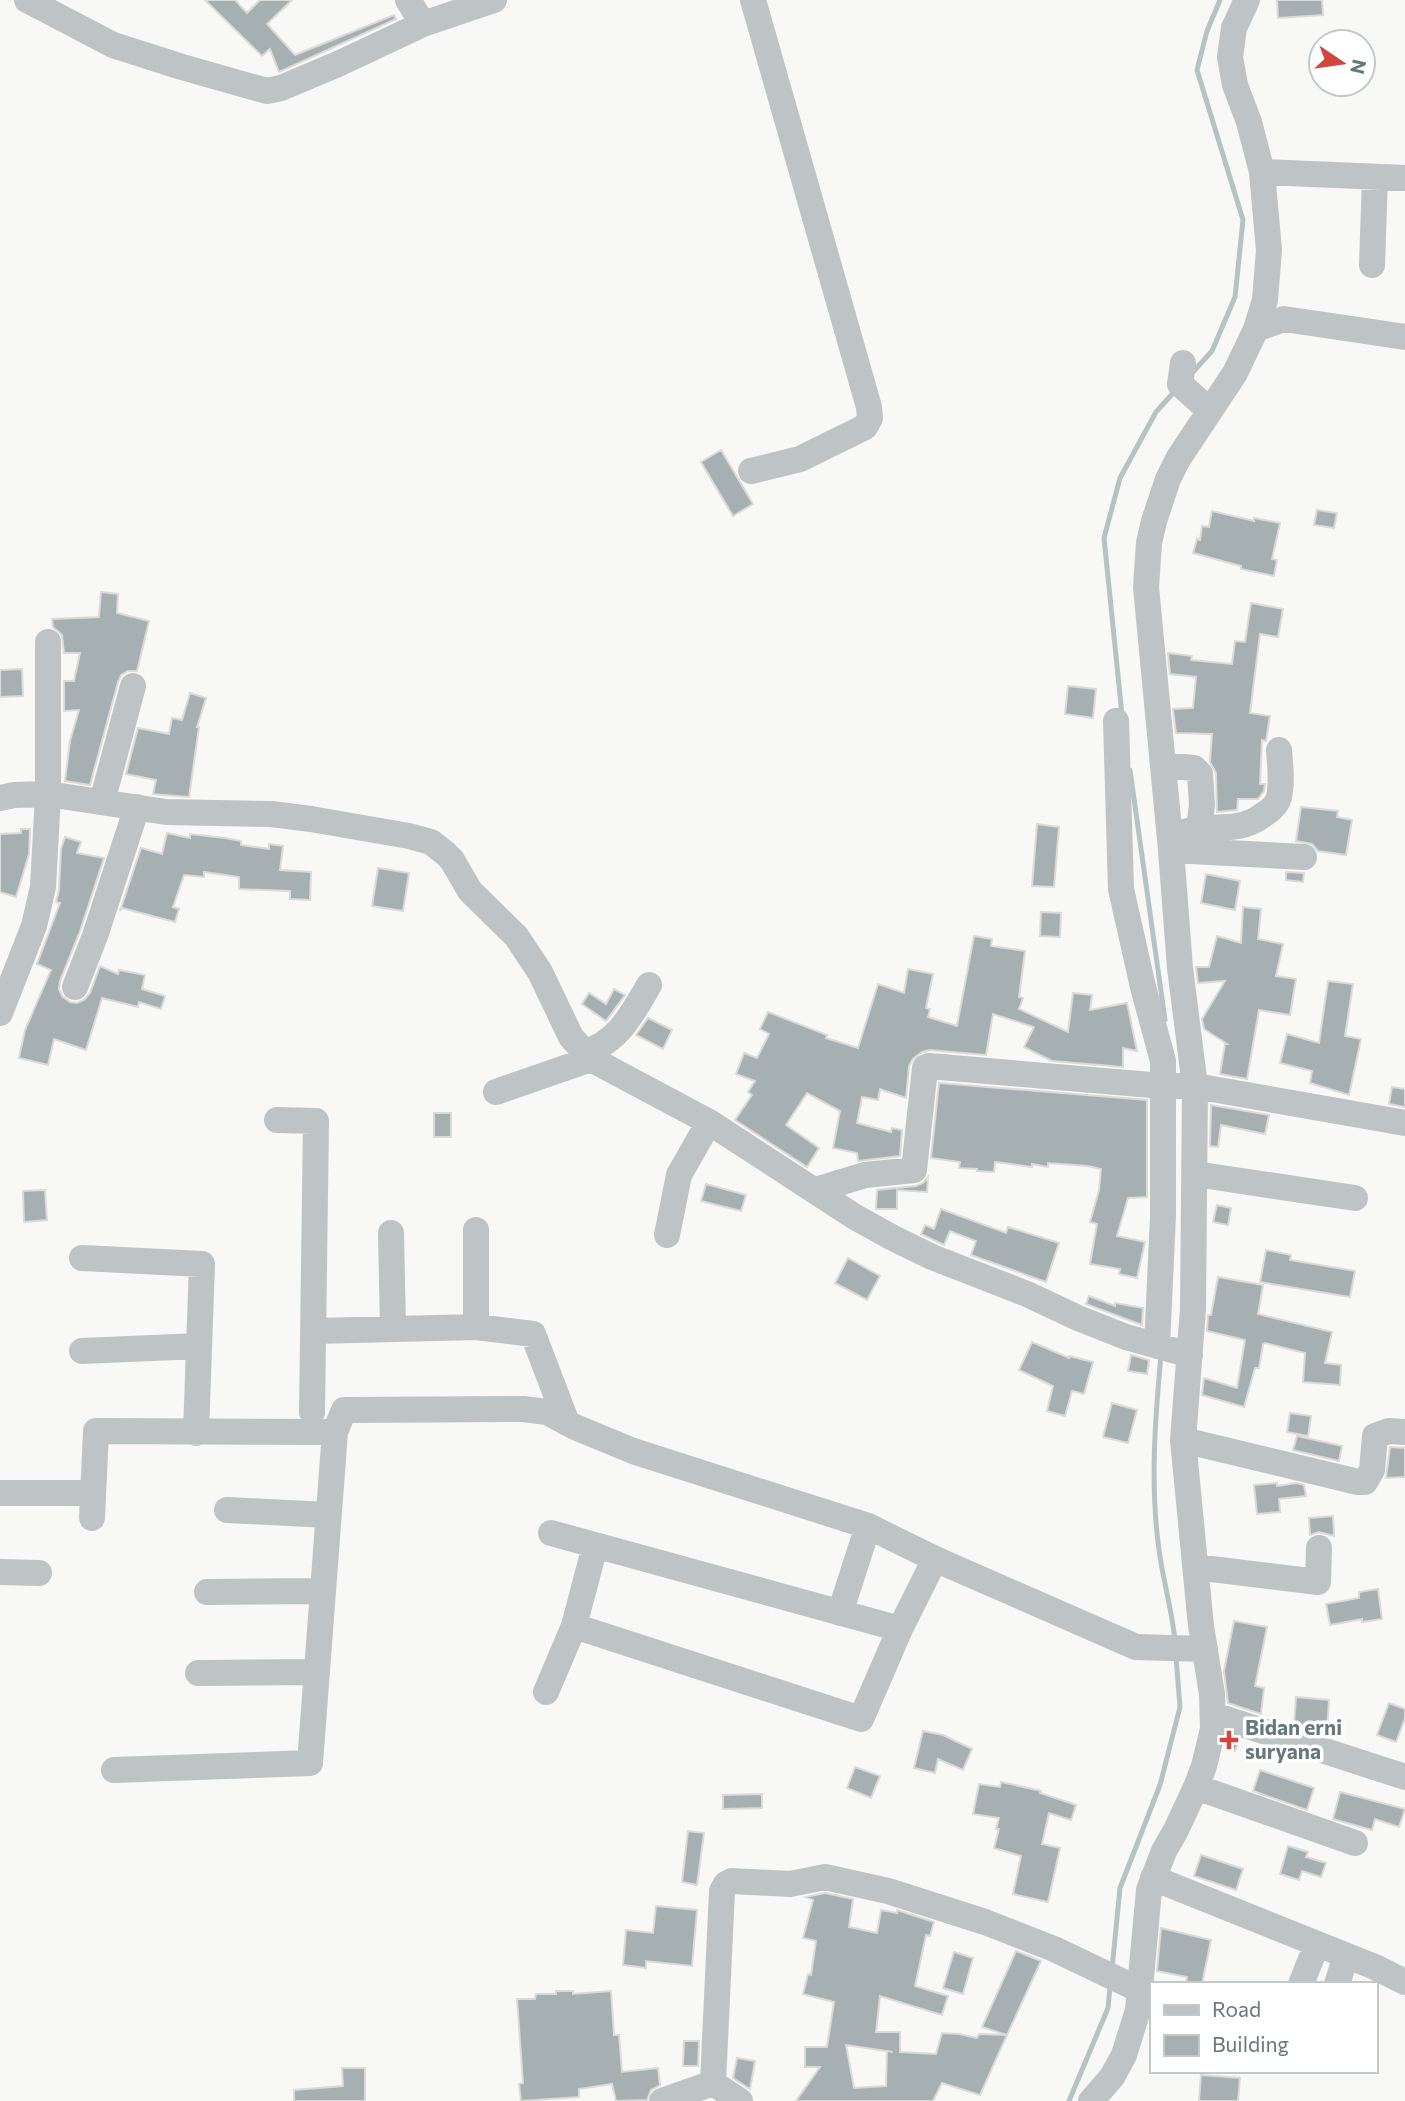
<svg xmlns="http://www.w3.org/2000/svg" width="1405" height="2101" font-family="Commissioner,sans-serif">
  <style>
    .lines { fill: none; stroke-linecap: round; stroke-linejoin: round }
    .stream { stroke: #b6c3c4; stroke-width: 5 }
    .building { fill: #a6afb2; stroke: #dadad8; stroke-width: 2; fill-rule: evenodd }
    .minor { stroke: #bec3c5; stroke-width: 26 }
    .poi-dot { fill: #cf473f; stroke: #fff; stroke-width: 2.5 }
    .labels { text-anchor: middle; stroke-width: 7; stroke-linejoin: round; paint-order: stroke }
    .poi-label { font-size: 21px; font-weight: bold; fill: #66787d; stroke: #fff; text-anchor: start }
  </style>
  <rect width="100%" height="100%" fill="#f8f8f6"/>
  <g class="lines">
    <path class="stream" d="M1191,374L1212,351L1235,297L1243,220L1197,70L1207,31L1220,0
      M1122,715L1104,538L1120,478L1156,412L1175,391
      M1130,770L1165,1020
      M1161,1355C1155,1420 1150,1485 1159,1550C1163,1580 1172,1610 1175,1641
      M1112,1969L1120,1888L1160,1785L1180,1707L1176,1657
      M1069,2101L1108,2008L1110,1986"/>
  </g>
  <path class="building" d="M205,0H235L247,13L260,0H292L267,24L295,55L394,15L396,19L279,72L270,49L262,56Z
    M1277,0H1322L1323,15L1278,18Z
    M721,450L753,504L733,516L701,462Z
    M1317,510L1337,513L1334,528L1314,525Z
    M1212,511L1254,521V518L1280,523L1272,559L1277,560L1274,576L1241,569V566L1193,553L1197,539L1200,540L1202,526L1209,527Z
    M101,592L118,594L117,613L149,621L137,671H128L121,675L118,682L90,785L65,781L70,741L79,710L64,711V681H74L80,653H64L62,635L53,627L52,619L99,617Z
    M1251,603L1283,609L1278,637L1260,634L1250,713L1270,716L1266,741L1262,740L1260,784H1265L1264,791L1258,799H1238L1237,810L1217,812L1216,773L1210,762L1212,734L1176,733L1173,709L1193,708L1196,677L1170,674L1168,653L1192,656L1191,660L1232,664L1235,641L1245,642Z
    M22,669L23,696L0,697V670Z
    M1068,686L1096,689L1093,718L1065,714Z
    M190,693L206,698L197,727H199L189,797L153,794L156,780L126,774L138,728L169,734L172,718L182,720Z
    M1301,807L1338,811L1337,817L1352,820L1346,855L1318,851L1312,844L1296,841Z
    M1037,824L1059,827L1054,887L1032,886Z
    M21,829H30L29,854L16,897L0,892V834L21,833Z
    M167,833L190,838V834L225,838L241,841V845L269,849V844L283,846L280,870L311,872L310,900L290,899V891L239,889V877L204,872V877L184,875L173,907L179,909L175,922L122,908L120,911L141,848L162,854Z
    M65,837L81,842L77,853L104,858L80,931L60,981L59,989L62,996L70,1002L77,1003L84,1000L90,993L100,966L118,974L119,970L145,975L142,989L165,996L161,1009L139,1002L138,1007L102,998L86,1050L54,1039L48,1065L19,1058L25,1030L51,970L37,964L60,903L56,902L59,890L61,849Z
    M378,868L409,873L403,911L372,906Z
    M1286,872L1304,873L1303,882L1286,880Z
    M1206,874L1240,881L1235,910L1201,903Z
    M1243,907L1261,909L1258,939L1283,944L1276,976L1296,979L1290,1015L1259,1010L1247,1079L1220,1074L1225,1044H1227L1204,1029L1202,1019L1225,981L1198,983L1196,967H1209L1217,936L1241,943Z
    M1041,912L1061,913L1060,937L1040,936Z
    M974,936L992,939L991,946L1025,951L1019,997L1023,998L1019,1009L1068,1032L1073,993L1092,995L1090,1010L1127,1003L1137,1051L1123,1048V1067L1052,1061L1024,1047L1034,1027L993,1014L986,1055L930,1050L922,1052L913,1059L909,1066L906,1098L880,1089L878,1100L862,1097L857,1123L891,1132L892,1128L902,1130L900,1156L858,1161L857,1153L833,1148L840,1111L807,1093L786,1125L819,1148L807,1167L735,1120L752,1095L748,1092L755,1081L736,1074L744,1053L757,1058L769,1034L760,1029L768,1012L827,1035L826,1038L858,1048L878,984L904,993L908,969L933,974L926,1008L930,1009L928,1017L957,1026Z
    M1328,981L1353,984L1345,1036L1361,1039L1349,1095L1310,1083L1312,1071L1280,1063L1287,1034L1319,1043Z
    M614,989L625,995L606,1021L582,1004L589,993L606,1004Z
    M648,1018L672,1030L663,1049L636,1035Z
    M939,1083L1147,1100V1197L1128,1198L1117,1236L1145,1242L1137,1278L1119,1274L1120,1269L1090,1264L1097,1224L1090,1222L1099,1190L1101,1169L1088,1166L1048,1163V1167L1032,1164V1167L995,1162L994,1172L977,1171V1169L959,1168L960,1162L931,1158Z
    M1392,1087L1405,1089V1107L1389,1104Z
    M1211,1105L1269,1115L1265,1134L1221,1125L1218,1147L1210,1146Z
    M434,1113H451V1137H434Z
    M928,1177L927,1192L897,1190V1209H876L877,1190L916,1186L923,1183Z
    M706,1184L746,1195L741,1211L701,1201Z
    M45,1190L47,1220L24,1222L23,1191Z
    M1217,1205L1231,1208L1228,1225L1213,1222Z
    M941,1209L1006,1233L1008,1227L1059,1243L1046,1282L971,1255L976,1241L950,1231L944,1245L921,1234L925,1225L934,1229Z
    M1266,1250L1291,1255L1290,1260L1355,1271L1350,1297L1260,1282Z
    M848,1258L880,1276L867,1300L835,1283Z
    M1218,1277L1263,1285L1258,1314L1332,1332L1325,1363L1341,1365L1340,1385L1303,1382L1305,1353L1265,1343L1263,1344L1259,1368H1255L1244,1407L1202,1395L1204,1378L1237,1388L1245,1340L1207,1331L1208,1315H1211Z
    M1089,1296L1115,1306V1303L1143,1308L1142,1325L1086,1304Z
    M1032,1342L1069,1358V1356L1093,1362L1084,1394L1072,1391L1065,1416L1047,1411L1053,1386L1019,1370Z
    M1131,1355L1149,1360L1147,1374L1128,1371Z
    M1112,1403L1137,1410L1128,1443L1103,1437Z
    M1290,1413L1311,1416L1308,1436L1287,1432Z
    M1297,1436L1342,1446L1339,1461L1293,1450Z
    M1390,1447L1405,1448V1477L1386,1478Z
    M1277,1483V1486L1297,1483L1304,1485L1306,1496L1279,1499L1280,1512L1257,1514L1254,1485Z
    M1333,1516L1334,1536L1319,1532L1310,1535L1309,1518Z
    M1378,1589L1382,1619L1362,1622V1619L1330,1625L1326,1604L1359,1598V1592Z
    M1234,1621L1267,1627L1255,1686L1264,1688L1261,1714L1228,1703L1224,1671Z
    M1296,1697L1329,1700L1327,1732L1313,1731L1294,1725Z
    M1389,1703L1405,1709V1718L1396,1742L1377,1735Z
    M923,1731L943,1735L972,1749L963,1770L938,1759L935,1773L914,1768Z
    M1228,1736L1239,1740L1235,1751L1225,1748Z
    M855,1767L880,1776L871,1798L847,1788Z
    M1260,1770L1314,1788L1307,1810L1253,1791Z
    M1001,1782L1041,1791L1040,1793L1076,1805L1071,1820L1049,1813L1042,1844L1060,1848L1048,1902L1013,1894L1021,1856L994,1848L999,1829H996L999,1818L973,1814L979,1784L1000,1787Z
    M1340,1792L1405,1809L1399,1827L1375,1819L1372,1830L1333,1819Z
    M762,1794V1808L723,1809V1795Z
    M688,1831L704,1833L697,1885L682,1882Z
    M1288,1846L1308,1852L1306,1857L1326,1863L1321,1877L1302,1871L1299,1880L1280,1874Z
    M1201,1855L1243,1869L1236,1890L1194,1876Z
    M825,1893L853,1899L849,1927L877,1933L881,1910L897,1913V1910L934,1922L930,1936L926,1935L915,1986L948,1996L942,2015L880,1996L876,2032H900V2052L936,2054L942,2033L959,2034L977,2038L979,2034L1007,2035L980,2095L942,2083L933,2101H796L820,2067H805V2047H827L834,2002L803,1994L808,1974L811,1975L816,1941L803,1938L813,1900L806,1897ZM846,2045L893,2052L887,2051L886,2086L854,2088Z
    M656,1906L697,1910L692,1966L646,1961V1968L623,1965L626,1930L653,1933Z
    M1161,1928L1211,1940L1202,1984H1186L1187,1977L1157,1971Z
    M1016,1951L1041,1961L1007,2035L982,2027Z
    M954,1952L973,1958L963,1994L943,1988Z
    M556,1991H573V1994L611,1991L614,2035H619L622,2072L658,2068L660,2085L651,2090L647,2100L616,2101L612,2084L579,2089V2097L521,2101L519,2084L523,2083L517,1999H535L536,1994H556Z
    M684,2041H699L698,2066H683Z
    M737,2058L755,2061L750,2089L733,2078Z
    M342,2068H365V2101H294V2090L343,2086Z
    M1201,2075L1240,2078L1238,2101H1199Z"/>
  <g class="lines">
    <path class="minor" d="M27,0L113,45L182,67L267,91L281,88L338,64L423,24L494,0
      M408,0L423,24
      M1262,172L1405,178
      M1372,265L1375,177
      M1256,329L1284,319L1405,337
      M1183,363L1180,384L1210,411
      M751,471L800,459L865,427L870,418L869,407L753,0
      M1116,721L1121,889L1143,987L1163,1061V1216L1157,1346
      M1163,765L1194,768L1200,774L1202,805L1199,828L1184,832
      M0,798L14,795L48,794L166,812L271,814L311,819L409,836L431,842L445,853L452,860L470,891L516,936L540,972L571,1037L591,1059L709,1122L855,1217L893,1238L932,1257L1027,1294L1078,1318L1126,1337L1190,1355
      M102,802L133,686
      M1199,828C1222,827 1244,830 1263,815C1269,811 1275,807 1278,800C1283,785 1280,765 1279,750
      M1171,850L1304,857
      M75,987L95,936L137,807
      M0,1013L34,926L43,887L48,794V642
      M583,1053C618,1043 632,1014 649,985
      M496,1092L591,1059
      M277,1120L316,1121L312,1412
      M1195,1174L1355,1198
      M816,1190L865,1175L914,1170L925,1068L929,1066L1163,1086H1195L1405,1123
      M476,1230V1327
      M391,1233L393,1328
      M667,1235L679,1175L709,1122
      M82,1258L202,1264L196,1433
      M315,1331L476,1327L533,1334L567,1423
      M82,1351L199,1346
      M1183,1440L1358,1482H1365L1372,1470L1375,1436L1389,1431L1405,1432
      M0,1493H93
      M227,1510L328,1515
      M92,1518L96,1431L335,1432
      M551,1533L900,1629
      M1195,1567L1318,1582L1319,1548
      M0,1572L39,1573
      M207,1592L323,1591
      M840,1613L868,1526
      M574,1626L861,1719L900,1629L935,1559
      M198,1673L317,1672
      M546,1692L574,1626L595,1546
      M1214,1715L1405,1777
      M114,1770L310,1763L335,1432L344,1410L523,1409L547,1412L575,1427L633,1451L868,1526L935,1559L1136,1647L1205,1649
      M1196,1787L1355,1843
      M1153,1878L1375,1967L1405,1982
      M1301,1984L1317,1944
      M1337,1984L1346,1956
      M713,2083L722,1891L726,1884L732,1881L790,1884L825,1877L888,1891L985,1922L1054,1949L1140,1990
      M662,2101L713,2083L740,2101
      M1091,2101L1112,2077L1124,2055L1138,2010L1149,1890L1164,1851L1176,1830L1196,1787L1204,1766L1213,1729L1212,1694L1201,1626L1183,1440L1193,1309L1195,1086L1180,968L1171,850L1146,587L1149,543L1154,521L1168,479L1178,459L1235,373L1256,329L1265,300L1269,250L1262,172L1249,122L1235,85L1230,57L1234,28L1247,0"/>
  </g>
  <path class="poi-dot" d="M1225.5 1729.5h7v7h7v7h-7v7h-7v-7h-7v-7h7z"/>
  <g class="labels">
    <g class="poi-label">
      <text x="1245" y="1735">Bidan erni<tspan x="1245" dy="24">suryana</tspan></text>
    </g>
  </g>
  <rect x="1150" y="1982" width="228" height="91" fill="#ffffff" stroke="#c2c9cb" stroke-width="2"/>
  <rect x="1164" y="2005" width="35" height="10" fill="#bec3c5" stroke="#c2c9cb" stroke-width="2"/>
  <text x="1212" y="2017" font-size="21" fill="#66787d">Road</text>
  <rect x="1164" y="2035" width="35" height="21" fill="#a6afb2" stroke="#c2c9cb" stroke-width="2"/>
  <text x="1212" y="2052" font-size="21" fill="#66787d">Building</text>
  <g transform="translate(1342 63) rotate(103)"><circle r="33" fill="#ffffff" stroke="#c2c9cb" stroke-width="2"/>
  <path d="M0-5L12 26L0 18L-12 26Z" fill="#cf473f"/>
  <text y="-10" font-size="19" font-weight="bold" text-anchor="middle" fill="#66787d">N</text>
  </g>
</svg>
